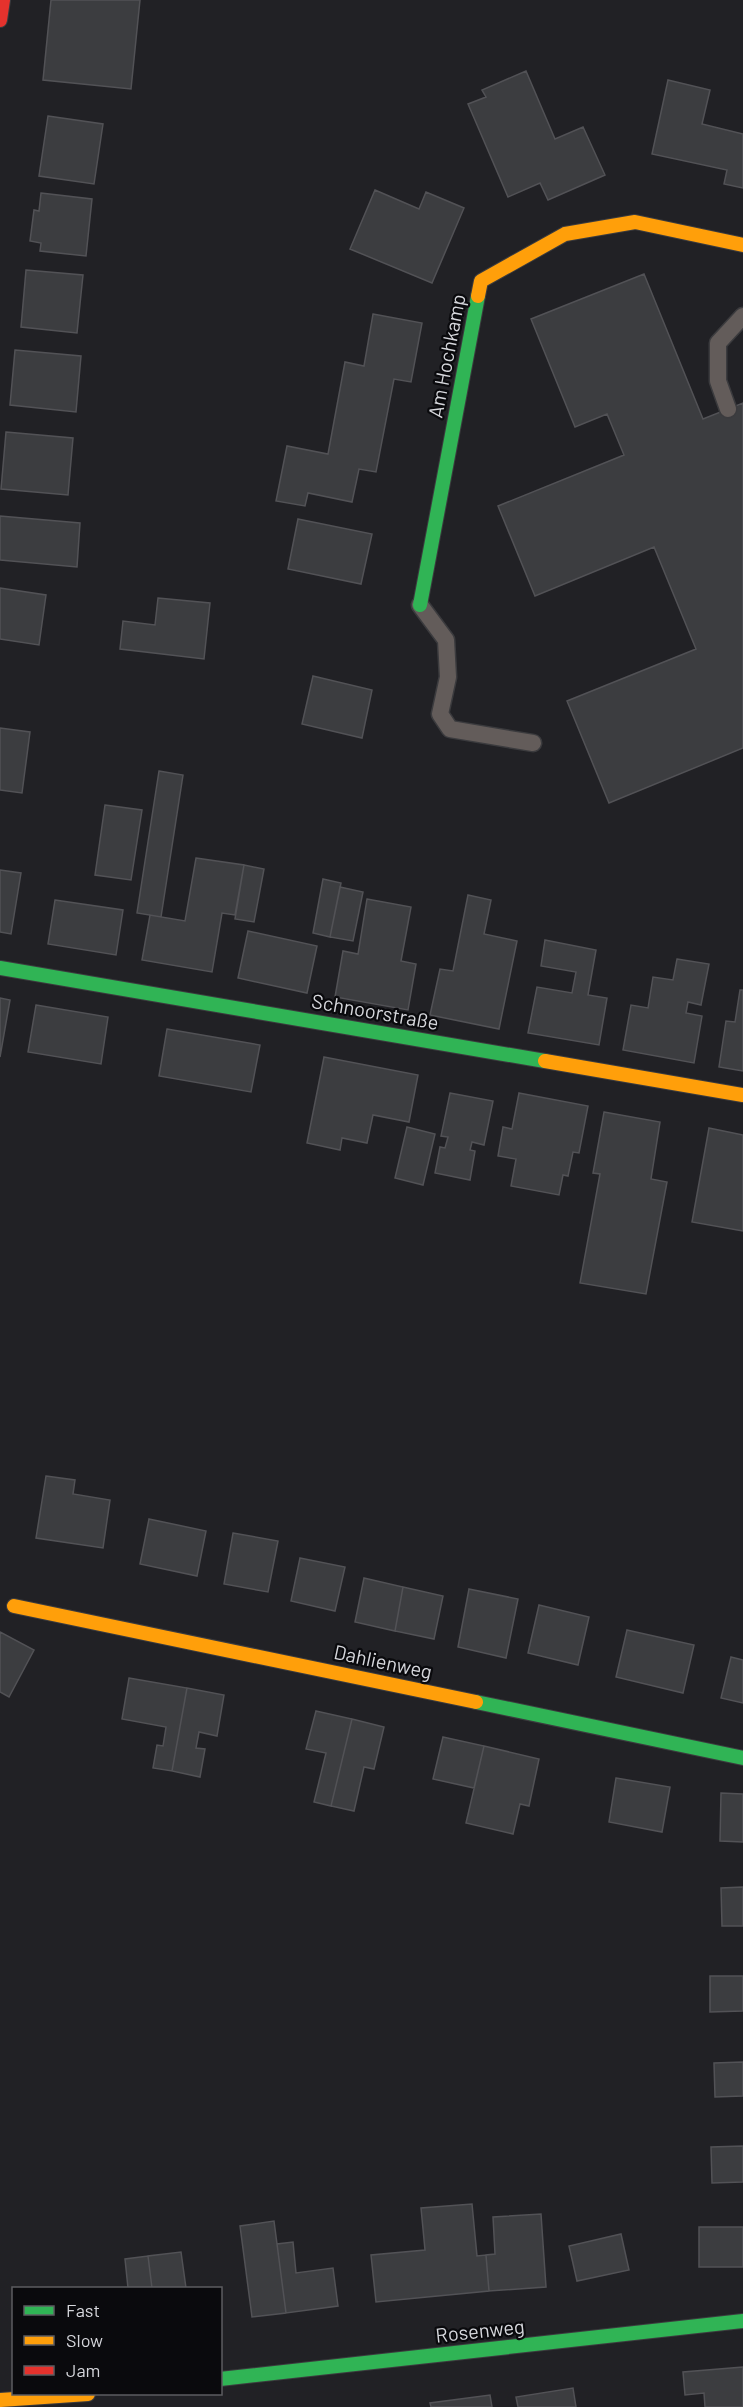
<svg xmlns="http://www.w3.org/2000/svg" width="743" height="2407" font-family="Barlow,sans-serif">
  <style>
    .building { fill: #3c3d40; stroke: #525256; stroke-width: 1.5 }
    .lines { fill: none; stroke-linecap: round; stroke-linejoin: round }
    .lane-casing { stroke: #3b3b3e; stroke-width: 19 }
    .fast-casing { stroke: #3b3b3e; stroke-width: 16 }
    .slow-casing { stroke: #3b3b3e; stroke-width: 16 }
    .jam-casing { stroke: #3b3b3e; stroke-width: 16 }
    .lane { stroke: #635c5a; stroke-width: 16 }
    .fast { stroke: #30b455; stroke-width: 14 }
    .slow { stroke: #ff9f0a; stroke-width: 14 }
    .jam { stroke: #e5322d; stroke-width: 14 }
    .labels { text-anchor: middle; stroke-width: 4.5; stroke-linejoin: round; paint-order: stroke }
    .street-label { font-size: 20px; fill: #d6d7dc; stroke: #0a0a0d }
  </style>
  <rect width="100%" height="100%" fill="#212125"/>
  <path class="building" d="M51,0H140L131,89L43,80Z
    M526,71L555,139L583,127L605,175L548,200L540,183L508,197L468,104L486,97L482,90Z
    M668,80L710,90L702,124L743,134V188L724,184L727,170L652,154Z
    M48,116L103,124L94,184L39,176Z
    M375,190L419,209L426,192L464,208L432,283L350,249Z
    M41,193L92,199L86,256L40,251L41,243L30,241L34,210L39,211Z
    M26,270L83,275L77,333L21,327Z
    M644,274L703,419L743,403V748L609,803L567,701L696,649L654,547L535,596L498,506L624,455L607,414L575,427L531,319Z
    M373,314L422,323L411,382L394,379L376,472L359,469L352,502L308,493L305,506L276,501L287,446L328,454L345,362L364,366Z
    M15,350L81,356L76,412L10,405Z
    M6,432L73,438L68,495L1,489Z
    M0,516L80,523L77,567L0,560Z
    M298,519L372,534L361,584L288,569Z
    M0,588L46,595L39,645L0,639Z
    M158,598L210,603L204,659L120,649L123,621L155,625Z
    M313,676L372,690L362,738L302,724Z
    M0,728L30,732L22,793L0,790Z
    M159,771L183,775L161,917L137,913Z
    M105,805L142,810L131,880L95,875Z
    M196,858L244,865L235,915L222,913L212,972L142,960L150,915L185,921Z
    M244,865L264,869L254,922L235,919Z
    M0,870L21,873L11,934L0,932Z
    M323,879L341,883L330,937L313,933Z
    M340,887L363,892L353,941L330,937Z
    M468,895L491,900L484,934L517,941L499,1029L430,1015L440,969L453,971Z
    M367,899L411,907L401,961L416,964L408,1010L335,997L343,951L358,954Z
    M55,900L123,910L116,955L48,944Z
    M248,931L317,946L307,993L238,978Z
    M545,940L596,950L588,995L607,998L599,1045L528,1033L537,987L572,993L576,972L541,966Z
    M677,959L709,964L701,1005L688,1002L686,1013L702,1016L694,1063L623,1050L631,1005L648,1008L653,977L673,980Z
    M740,990H743V1071L719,1067L726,1021L735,1022Z
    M0,998L10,1000L0,1057Z
    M36,1005L108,1017L101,1064L28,1052Z
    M167,1029L260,1045L251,1092L159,1076Z
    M324,1057L418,1075L409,1122L373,1115L367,1143L342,1138L340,1150L307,1143Z
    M450,1093L493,1101L484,1145L472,1142L470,1150L475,1151L470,1180L435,1173L440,1147L445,1148L448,1137L441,1136Z
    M519,1093L588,1106L579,1153L573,1152L568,1176L563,1175L559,1195L511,1186L516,1159L498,1156L503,1127L512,1129Z
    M604,1112L660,1122L651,1179L667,1182L646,1294L580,1283L600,1174L593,1173Z
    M407,1127L435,1134L423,1185L395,1178Z
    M709,1128L743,1135V1231L692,1222Z
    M46,1476L75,1480L73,1494L110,1500L103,1548L36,1538Z
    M149,1519L206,1531L197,1576L140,1564Z
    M233,1533L278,1541L268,1592L224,1584Z
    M300,1558L345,1567L335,1611L291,1601Z
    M364,1578L403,1587L395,1631L355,1622Z
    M403,1587L443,1596L434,1639L395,1631Z
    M469,1589L518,1599L506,1658L458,1647Z
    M539,1605L589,1617L578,1665L528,1653Z
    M627,1630L694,1645L683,1693L616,1677Z
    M0,1632L34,1650L9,1697L0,1692Z
    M731,1657L743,1660V1703L721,1698Z
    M129,1678L187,1688L172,1771L153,1768L157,1745L163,1746L166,1727L122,1719Z
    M187,1688L224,1695L217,1736L199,1732L196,1748L205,1749L200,1777L172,1771Z
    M316,1711L352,1719L331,1806L314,1802L326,1753L306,1749Z
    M352,1719L384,1727L374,1769L364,1767L354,1811L331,1806Z
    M443,1737L484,1746L474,1788L433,1779Z
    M484,1746L539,1759L529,1806L520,1804L513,1834L466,1823Z
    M616,1778L670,1787L662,1832L609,1822Z
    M721,1793L743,1794V1842L720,1841Z
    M743,1887V1926H722L721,1888Z
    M710,1976H743V2011L710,2012Z
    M743,2062V2096L715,2097L714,2063Z
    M743,2146V2182L712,2183L711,2147Z
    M472,2204L477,2256L486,2255L489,2291L376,2302L371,2255L425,2250L421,2208Z
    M541,2214L546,2287L489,2291L486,2255L495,2254L493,2217Z
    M274,2221L286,2313L252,2317L240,2226Z
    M699,2227H743V2267H699Z
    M621,2234L629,2270L577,2281L569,2246Z
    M293,2242L296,2273L333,2268L338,2306L286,2313L277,2244Z
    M181,2252L186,2288H152L148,2256Z
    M148,2256L152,2288H128L125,2259Z
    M743,2367V2407H705L704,2393L685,2395L683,2372Z
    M573,2388L576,2407H518L516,2397Z
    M490,2395L492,2407H431L430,2403Z"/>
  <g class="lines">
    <g class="lane-casing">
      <path id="lane" d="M728,409L718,381V343L743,316
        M420,605L446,640L448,677L440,714L450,729L533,743"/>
    </g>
    <g class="fast-casing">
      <path id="fast" d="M420,605L478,296
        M0,968L545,1061
        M476,1702L743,1758
        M220,2379L743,2321"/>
    </g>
    <g class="slow-casing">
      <path id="slow" d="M478,296L481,281L565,234L635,222L743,245
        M545,1061L743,1095
        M14,1606L476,1702
        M0,2400L88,2394"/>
    </g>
    <g class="jam-casing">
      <path id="jam" d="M0,20L3,0"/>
    </g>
    <use href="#lane" class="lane"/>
    <use href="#fast" class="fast"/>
    <use href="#slow" class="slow"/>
    <use href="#jam" class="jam"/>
  </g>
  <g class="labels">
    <g class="street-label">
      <text transform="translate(447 356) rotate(-79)" y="7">Am Hochkamp</text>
      <text transform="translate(375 1012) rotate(10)" y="7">Schnoorstraße</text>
      <text transform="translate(383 1662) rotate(12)" y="7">Dahlienweg</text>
      <text transform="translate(480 2331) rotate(-6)" y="7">Rosenweg</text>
    </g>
  </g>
  <rect x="12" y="2287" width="210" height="108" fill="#0a0a0d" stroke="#5c5c60" stroke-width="1.5"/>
  <rect x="24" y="2306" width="30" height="9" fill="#30b455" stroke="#5c5c60" stroke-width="1.5"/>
  <text x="66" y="2317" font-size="18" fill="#d6d7dc">Fast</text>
  <rect x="24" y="2336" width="30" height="9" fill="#ff9f0a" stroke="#5c5c60" stroke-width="1.5"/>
  <text x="66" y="2347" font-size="18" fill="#d6d7dc">Slow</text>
  <rect x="24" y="2366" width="30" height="9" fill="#e5322d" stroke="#5c5c60" stroke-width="1.5"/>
  <text x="66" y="2377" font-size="18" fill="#d6d7dc">Jam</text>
</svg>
